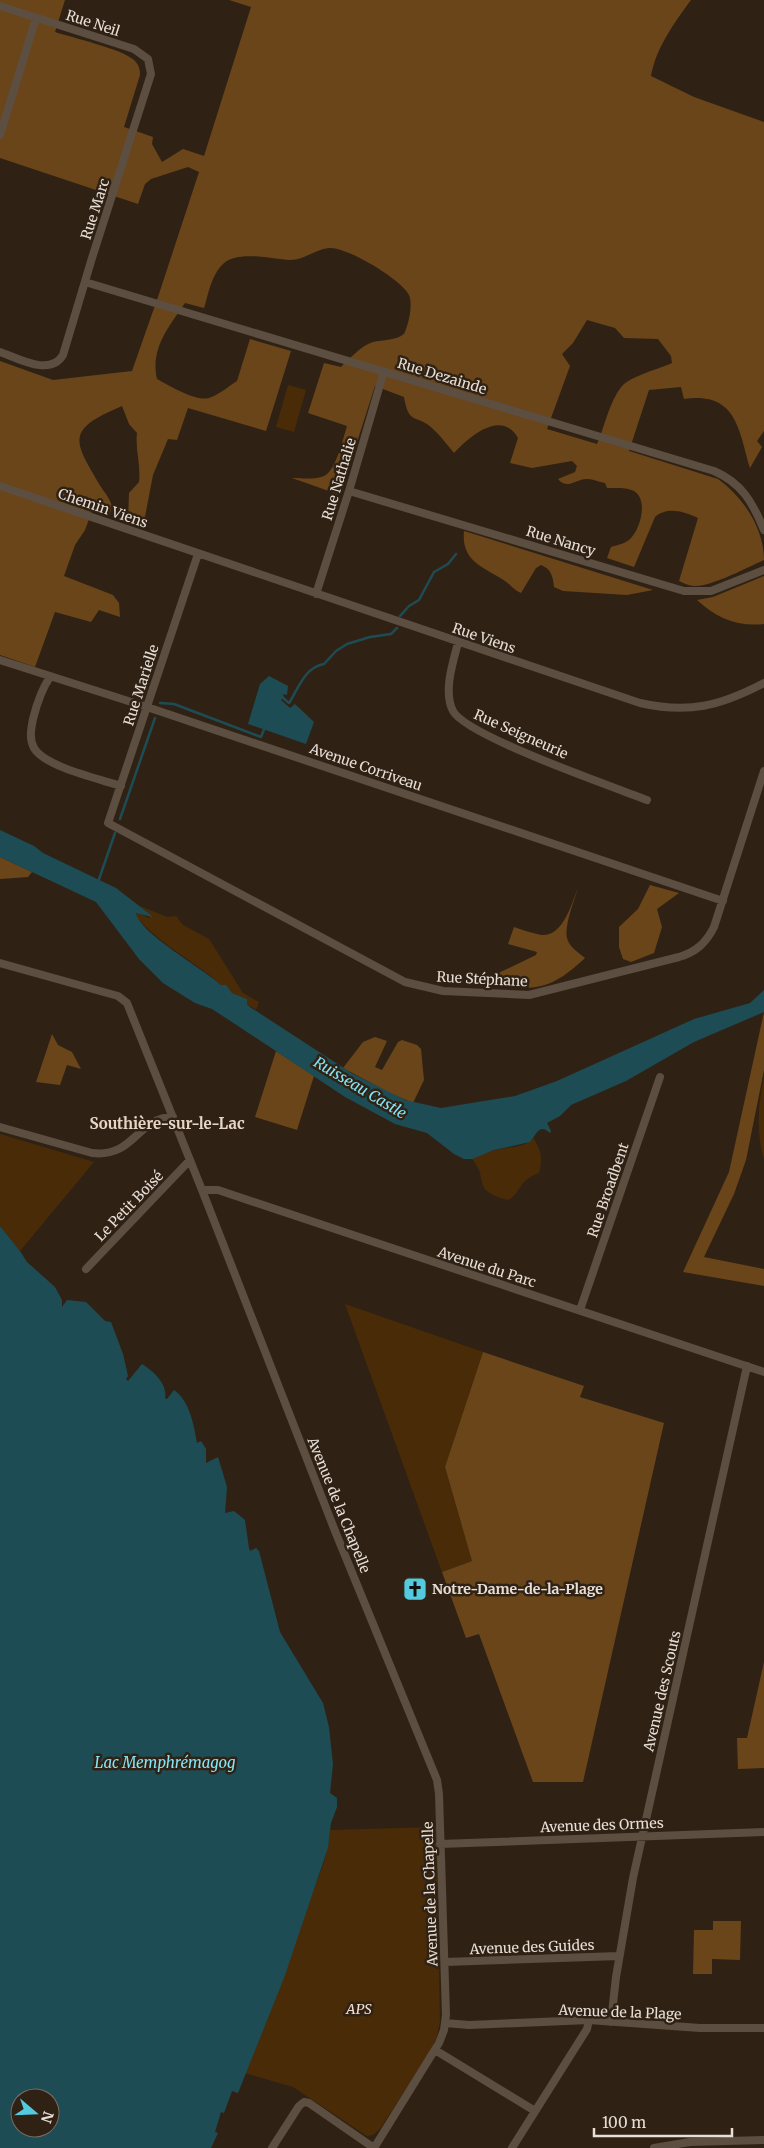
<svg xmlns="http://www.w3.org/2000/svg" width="764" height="2148" font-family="Merriweather,serif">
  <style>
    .green { fill: #492c07 }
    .forest { fill: #6a451a; fill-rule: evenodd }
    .water { fill: #1e4c54; fill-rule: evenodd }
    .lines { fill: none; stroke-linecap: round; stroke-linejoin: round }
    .stream { stroke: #1e4c54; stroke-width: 2.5 }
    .minor { stroke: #5c4e40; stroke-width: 8 }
    .labels { text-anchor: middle; stroke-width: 5; stroke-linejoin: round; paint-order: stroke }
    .street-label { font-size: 14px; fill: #e7ded6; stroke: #2f2215 }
    .poi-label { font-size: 14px; font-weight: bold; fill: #e7ded6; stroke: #2f2215; text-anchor: start }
    .park-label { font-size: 14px; font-style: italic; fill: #f3e1cf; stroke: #2f2215 }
    .water-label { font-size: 15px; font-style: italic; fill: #84e5f7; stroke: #2f2215 }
    .neighbourhood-label { font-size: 15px; font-weight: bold; fill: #e7d6c5; stroke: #2f2215 }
  </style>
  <rect width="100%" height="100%" fill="#2f2215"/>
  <path class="green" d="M288,385L306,390L294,432L276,427Z
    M140,906L167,917L176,916L183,925L209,939L243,993L259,1002L256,1010L247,1004L245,998C228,994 218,981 204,971C179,953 159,941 137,918L136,912L149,918L151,915Z
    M764,1078V1159C756,1133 758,1104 764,1078Z
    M0,1134L94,1162L20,1251L0,1226Z
    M534,1138C541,1153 543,1156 539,1173C518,1180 520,1195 508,1200C470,1190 490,1180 472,1159C479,1155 487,1152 495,1150C508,1147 525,1148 534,1138Z
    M345,1304L483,1352L445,1467L472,1561L442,1572Z
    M436,1827L440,2021L437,2036L429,2053L380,2129L373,2135L367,2136L293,2087L245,2073C269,2016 291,1959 310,1900C318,1878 329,1854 330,1830Z"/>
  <path class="forest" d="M0,0H65L55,32C73,38 122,49 134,60C139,65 140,69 140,75L124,127L153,137L152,144L162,162L183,149L204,156L251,7L229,0H691C674,23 656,48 651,76L694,97L764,122V431L757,441L762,447L750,468C739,431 737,391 684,399L681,387L649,390L629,451L718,479C743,497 764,528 764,560C748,567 711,587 694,586C689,586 684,583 679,581L698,518C684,512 668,506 655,517L634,567L607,558L611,547C617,545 624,544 629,540C640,531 649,500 634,491C627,487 615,488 607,488L605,483C599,482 593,479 588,479C576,478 568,491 558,479L575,472L577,466L572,461L532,468L510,463L518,438C501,408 468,438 454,453C447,445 441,436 433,429C417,413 409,427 404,397L375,386L340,495L292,478C302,478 315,480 324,476C336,471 343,438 347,426L308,413L324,363L341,367C350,358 361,346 373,342C382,340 401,340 405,332C409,322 413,304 409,295C402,280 346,246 329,248C316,249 304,260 290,260C271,259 235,249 221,266C211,277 208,295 204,308L185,303C169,327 150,348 157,379C168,385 196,402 209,398C219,395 229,386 237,381L250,339L291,351L266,431L188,408L177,440L168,439L153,475L143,527L128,521L129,493L139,482C141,465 135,449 137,433L129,424L122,406C65,430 73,440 101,487C105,493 111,500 112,507L109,516L92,511L85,530L75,545L64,576L113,595L119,603L120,617L99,610L91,622L55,612L35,667L0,655V361L53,380L132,371L159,294L199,172L188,167L151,179L145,184L138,204L0,158ZM587,320L615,328L624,338L658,339L671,356L672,363C659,369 631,376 622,386C609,402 605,426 597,444L547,429L570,366L562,354L573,343Z
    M464,531L653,590L627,595L563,591L554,587C553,576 551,569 541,565L536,568L521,593C514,590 511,585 505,581C484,567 461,562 464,531Z
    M764,576V624C738,627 716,618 697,600L713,597Z
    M0,857L32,872L28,877L0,879Z
    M650,885L679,893L657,909L662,927L654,953L631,962L623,959L619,947V927L638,909Z
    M578,888C574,901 564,926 567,938C569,947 579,953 585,958C554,987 536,994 493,982L490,977L536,955L537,952L508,944L514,927C522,930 532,933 541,935C563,937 571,905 578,888Z
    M764,1012V1070L746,1160L734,1194L704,1257L764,1269V1286L683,1272L729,1172Z
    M52,1034L58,1045L72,1052L81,1069L67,1065L60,1085L36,1082Z
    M375,1037L387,1041L375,1067L382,1070L398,1042L402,1040L417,1045L421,1049L424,1080L413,1103L390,1093L343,1068L363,1042Z
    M276,1051L314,1076L297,1130L255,1117Z
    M483,1352L584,1386L580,1397L664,1423L583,1782H533L479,1634L466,1638L442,1572L472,1561L445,1467Z
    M764,1662V1768L738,1769L737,1738H747Z
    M713,1921H741L740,1960L712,1959V1974H693L694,1930H713Z"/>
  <path class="water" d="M269,676L288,686L287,695L283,694L284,697L281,700L290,708L295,704L314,722L306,744L248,724L260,684Z
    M0,830L34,846L43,853L116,888L151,915L152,917L136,913C140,934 204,969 221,985H226L232,993L247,999V1004L250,1007L353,1074L405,1100L441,1108L515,1096L557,1081L694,1019L750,1003L764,990V1012L694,1042L626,1081L571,1105L560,1116L547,1123L551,1131L550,1133C539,1123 537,1134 530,1142L494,1150L472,1159H464L454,1154L427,1133L395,1124L345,1097L235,1024L212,1009L195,1003L163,983L139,959L96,902L0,857Z
    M0,1226L20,1251L27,1262L55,1287L62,1300V1307L67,1300L86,1302L105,1321L111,1322L123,1354L128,1376L126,1379L128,1381L142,1364C153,1371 168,1384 165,1398L167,1399L174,1390C190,1401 194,1426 197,1443L201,1441L206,1449V1463L218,1457L227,1487L225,1513L234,1511L245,1520L249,1548L250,1551L256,1548L259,1551L280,1632L323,1703L329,1727L333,1764L330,1793L337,1798V1807L331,1823L328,1848L284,1978L238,2093L232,2091L224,2113L221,2112L215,2132L218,2133L211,2148H0ZM20,2098H50V2128H20Z"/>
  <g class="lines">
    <path class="stream" d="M400,616L409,606L419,600L434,572L448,564L456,554
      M282,697L289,703C298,689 305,667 324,664L336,651L347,644L370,637L391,634L397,628
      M160,703L174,704L261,737L265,727
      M120,819L155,718
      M98,882L115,833"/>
    <path class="minor" d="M0,6L134,49L148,59L151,74L92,258L63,355C50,377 18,358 0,352
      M0,135L36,18
      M85,282L714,471C742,483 753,503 764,530
      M0,486L640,703C689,714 720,706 764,683
      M349,491L684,591H711L764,570
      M198,554L108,823L405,982L443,991L529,995L679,957C696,952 706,943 714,927L764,771
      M316,594L349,491L384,371
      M458,643C453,662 443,692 453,711C466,736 614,787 647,800
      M0,660L147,707L723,901
      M50,677C41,690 37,703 33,719C31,729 29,739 34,748C45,767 100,779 121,786
      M0,963L118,996L127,1003L202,1190L335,1531L437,1780L439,1794L446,2015L444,2030L439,2043L374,2148L309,2103L304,2102L299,2106L272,2148
      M0,1127L92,1153C135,1158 137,1117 173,1117
      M202,1190H218L764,1372
      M86,1269L190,1160
      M580,1310L660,1077
      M440,1844L764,1832
      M445,1962L619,1956
      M611,2022L616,1977L633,1878L747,1366
      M445,2023L469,2025L589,2020L700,2028H764
      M435,2050L535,2111
      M512,2148L587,2029L589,2020
      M654,2148L690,2142L764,2140"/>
  </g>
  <defs>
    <g id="church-square" transform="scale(1.25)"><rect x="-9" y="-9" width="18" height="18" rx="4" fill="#54cade" stroke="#2f2215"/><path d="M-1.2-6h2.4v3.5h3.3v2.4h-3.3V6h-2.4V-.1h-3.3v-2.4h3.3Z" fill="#111"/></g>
  </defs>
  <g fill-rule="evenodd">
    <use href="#church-square" x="415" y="1589"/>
  </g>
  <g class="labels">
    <g class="street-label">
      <text transform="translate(93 23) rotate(18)" y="5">Rue Neil</text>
      <text transform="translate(95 209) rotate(-72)" y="5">Rue Marc</text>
      <text transform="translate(442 376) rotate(17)" y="5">Rue Dezainde</text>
      <text transform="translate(339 479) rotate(-73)" y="5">Rue Nathalie</text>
      <text transform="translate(103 508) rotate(19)" y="5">Chemin Viens</text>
      <text transform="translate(561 541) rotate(17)" y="5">Rue Nancy</text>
      <text transform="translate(484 638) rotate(19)" y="5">Rue Viens</text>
      <text transform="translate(141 685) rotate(-72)" y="5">Rue Marielle</text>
      <text transform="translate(521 734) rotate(24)" y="5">Rue Seigneurie</text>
      <text transform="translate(366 767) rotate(19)" y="5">Avenue Corriveau</text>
      <text transform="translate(482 979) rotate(3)" y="5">Rue Stéphane</text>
      <text transform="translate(608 1190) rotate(-71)" y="5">Rue Broadbent</text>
      <text transform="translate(129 1206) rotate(-46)" y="5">Le Petit Boisé</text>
      <text transform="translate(487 1267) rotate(18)" y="5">Avenue du Parc</text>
      <text transform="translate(339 1505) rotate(68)" y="5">Avenue de la Chapelle</text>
      <text transform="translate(662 1691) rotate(-77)" y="5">Avenue des Scouts</text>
      <text transform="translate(602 1825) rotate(-2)" y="5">Avenue des Ormes</text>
      <text transform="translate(430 1894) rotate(-92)" y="5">Avenue de la Chapelle</text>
      <text transform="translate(532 1947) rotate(-2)" y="5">Avenue des Guides</text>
      <text transform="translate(620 2012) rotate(2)" y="5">Avenue de la Plage</text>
    </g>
    <g class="poi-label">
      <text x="432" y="1594">Notre-Dame-de-la-Plage</text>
    </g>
    <g class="park-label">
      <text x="359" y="2014">APS</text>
    </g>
    <g class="water-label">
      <text transform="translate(360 1088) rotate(31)" y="5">Ruisseau Castle</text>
      <text x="165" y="1768">Lac Memphrémagog</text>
    </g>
    <g class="neighbourhood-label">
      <text x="167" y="1129">Southière-sur-le-Lac</text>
    </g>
  </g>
  <g transform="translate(35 2113) rotate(109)"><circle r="24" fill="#2f2215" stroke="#796d62"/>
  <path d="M0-4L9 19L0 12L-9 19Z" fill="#54cade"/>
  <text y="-8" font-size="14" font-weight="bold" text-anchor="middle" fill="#e7ded6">N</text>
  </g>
  <path d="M594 2128v8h138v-8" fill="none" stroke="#e7ded6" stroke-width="2.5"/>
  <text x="602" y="2128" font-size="15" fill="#e7ded6" stroke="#2f2215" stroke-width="4" paint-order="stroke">100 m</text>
</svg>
